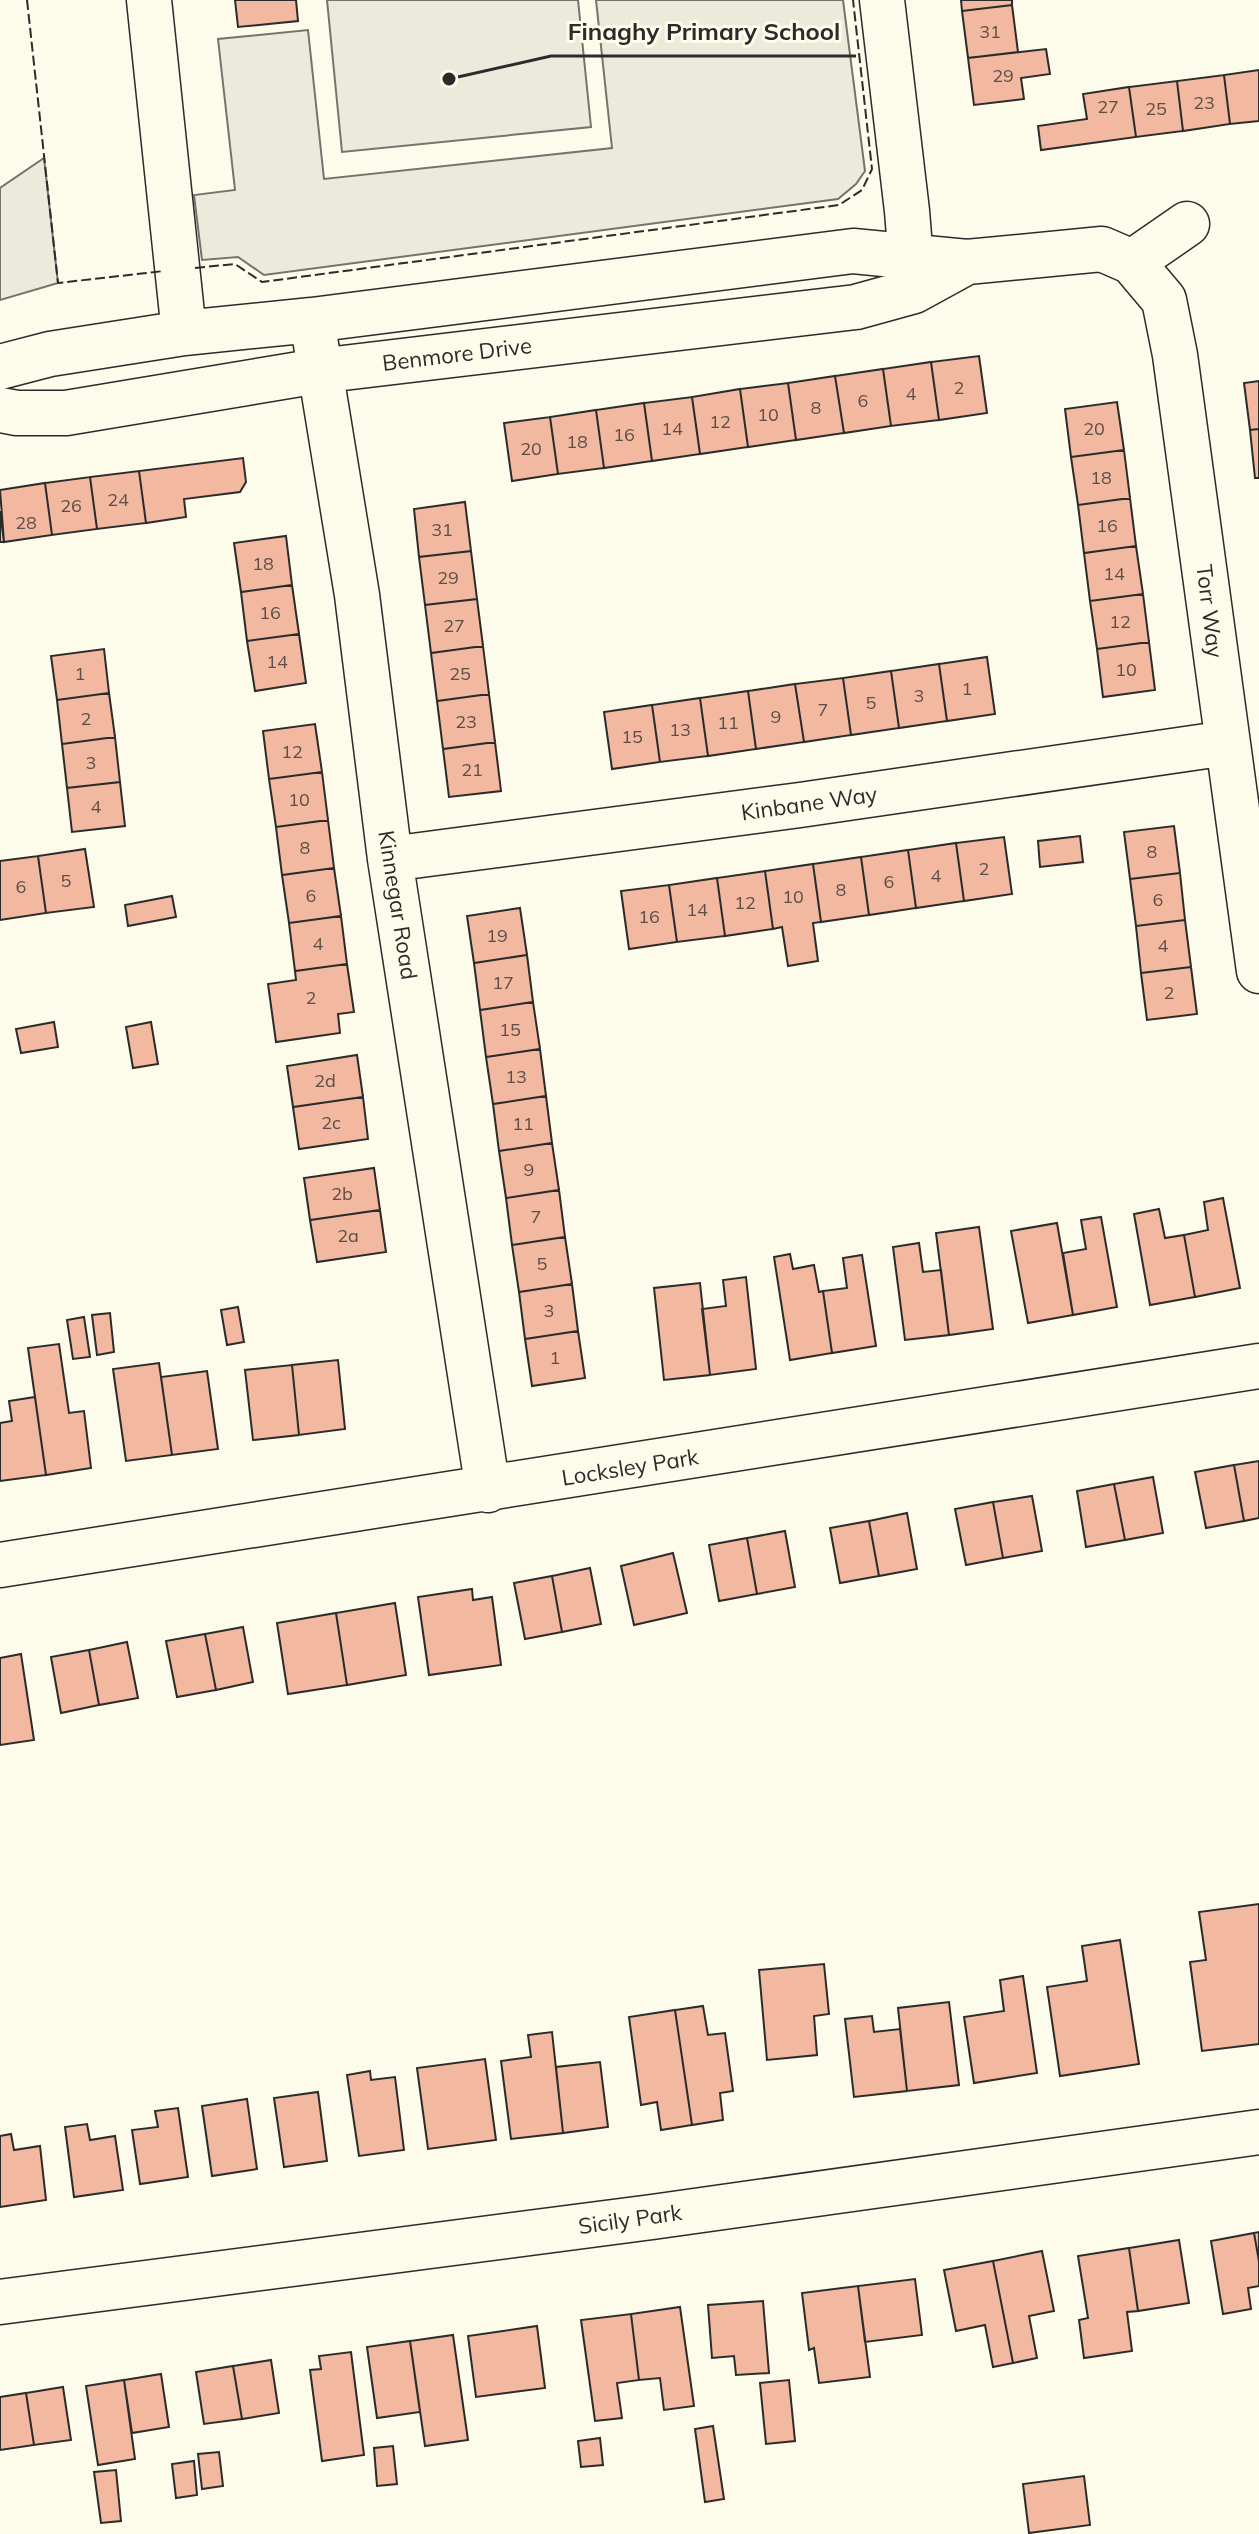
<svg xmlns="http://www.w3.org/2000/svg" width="1259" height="2534" font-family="Mulish,sans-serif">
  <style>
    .green { fill: #ecebdb; stroke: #74746e; stroke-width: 2 }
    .building { fill: #f2b8a0; stroke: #2b2b2b; stroke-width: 2 }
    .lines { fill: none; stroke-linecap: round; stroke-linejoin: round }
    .minor-casing { stroke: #2b2b2b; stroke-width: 47 }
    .minor { stroke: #fdfbea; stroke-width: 44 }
    .fence { stroke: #2b2b2b; stroke-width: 2; stroke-dasharray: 10 4; stroke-linecap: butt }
    .labels { text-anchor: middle; stroke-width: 6; stroke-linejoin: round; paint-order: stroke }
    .number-label { font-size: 18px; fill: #5d4e48 }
    .street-label { font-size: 22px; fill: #2b2b2b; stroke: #fdfbea }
    .leader { fill: none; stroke: #2b2b2b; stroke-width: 3 }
    .callout-dot { fill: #2b2b2b; stroke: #fdfbea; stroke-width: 3 }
    .callout-label { font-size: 24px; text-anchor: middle; font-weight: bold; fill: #2b2b2b; stroke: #fdfbea; stroke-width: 6; stroke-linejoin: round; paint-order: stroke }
  </style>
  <rect width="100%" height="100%" fill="#fdfbea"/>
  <path class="green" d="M327,0H578L591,127L342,152Z
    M596,0H843L865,171L856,184L838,199L264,275L238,257L202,260L194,195L235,190L218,39L308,30L324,179L612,148Z
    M44,158L58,283L0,300V188Z"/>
  <path class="building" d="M235,0H296L298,21L238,27Z
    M961,0H1012V5L962,11Z
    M1012,5L1018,52L968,58L962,11Z
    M1046,49L1050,74L1021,78L1024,99L974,105L968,58Z
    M1259,70V121L1230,124L1224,75Z
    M1224,75L1230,124L1183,131L1177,81Z
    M1177,81L1183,131L1136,137L1129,87Z
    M1129,87L1136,137L1041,150L1038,126L1087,119L1083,94Z
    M979,356L987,413L939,420L931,362Z
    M931,362L939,420L891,426L883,369Z
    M883,369L891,426L844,433L835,376Z
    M835,376L844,433L796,440L788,383Z
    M1259,381V429L1250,430L1244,383Z
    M788,383L796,440L748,447L740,389Z
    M740,389L748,447L700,454L692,397Z
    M692,397L700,454L652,461L644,403Z
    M1117,402L1124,450L1071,457L1065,409Z
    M644,403L652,461L604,468L596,410Z
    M596,410L604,468L558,474L550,417Z
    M550,417L558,474L512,481L504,423Z
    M1259,429V478H1255L1250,430Z
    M1124,450L1130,498L1078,505L1071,457Z
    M243,458L246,482L240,492L184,499L186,517L146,523L139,471Z
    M139,471L146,523L97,529L90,477Z
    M90,477L97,529L52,535L45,483Z
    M45,483L52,535L4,542L0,490Z
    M1130,498L1136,546L1084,553L1078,505Z
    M465,502L471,551L419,557L414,509Z
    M0,511L4,542H0Z
    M286,536L292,585L241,592L234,543Z
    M1136,546L1143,594L1090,601L1084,553Z
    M471,551L477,599L425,605L419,557Z
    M292,585L299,634L247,641L241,592Z
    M1143,594L1149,642L1097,649L1090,601Z
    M477,599L483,646L431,653L425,605Z
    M299,634L306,683L255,691L247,641Z
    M1149,642L1155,690L1103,697L1097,649Z
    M483,646L489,694L437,701L431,653Z
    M104,649L109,693L57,700L51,656Z
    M987,657L995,714L947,721L939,664Z
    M939,664L947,721L899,728L891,671Z
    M891,671L899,728L851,735L843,678Z
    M843,678L851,735L804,742L795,684Z
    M795,684L804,742L756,749L748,691Z
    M748,691L756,749L708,756L700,698Z
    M109,693L115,737L62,744L57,700Z
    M489,694L495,742L443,749L437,701Z
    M700,698L708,756L660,762L652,705Z
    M652,705L660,762L612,769L604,712Z
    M315,724L322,772L269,779L263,731Z
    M115,737L120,782L67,788L62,744Z
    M495,742L501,791L449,797L443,749Z
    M322,772L328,820L276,827L269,779Z
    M120,782L125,826L72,832L67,788Z
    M328,820L334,868L282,875L276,827Z
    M1174,826L1180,873L1130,879L1124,832Z
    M1080,836L1083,862L1040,867L1038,841Z
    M1004,837L1012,894L964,901L956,843Z
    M956,843L964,901L916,908L908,850Z
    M85,849L94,907L46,913L38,856Z
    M908,850L916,908L869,915L861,857Z
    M38,856L46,913L0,920V861Z
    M861,857L869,915L821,922L813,864Z
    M813,864L821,922L813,923L818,961L788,966L782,927L773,929L765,871Z
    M334,868L341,916L289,923L282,875Z
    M765,871L773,929L725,936L717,878Z
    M1180,873L1185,920L1136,926L1130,879Z
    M717,878L725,936L677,942L669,885Z
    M669,885L677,942L629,949L621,891Z
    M172,896L176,917L128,926L125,905Z
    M520,908L527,955L474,963L467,916Z
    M341,916L347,964L295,971L289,923Z
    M1185,920L1191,967L1141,973L1136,926Z
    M527,955L533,1002L480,1010L474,963Z
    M347,964L354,1012L338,1014L340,1033L276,1042L268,984L296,980L295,971Z
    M1191,967L1197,1014L1147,1020L1141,973Z
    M533,1002L540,1049L486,1057L480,1010Z
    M54,1022L58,1047L21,1053L16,1029Z
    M151,1022L158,1064L133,1068L126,1027Z
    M540,1049L546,1096L493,1104L486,1057Z
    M357,1055L363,1097L293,1107L287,1066Z
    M546,1096L552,1143L499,1151L493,1104Z
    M363,1097L368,1139L299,1149L293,1107Z
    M552,1143L559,1190L506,1198L499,1151Z
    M374,1168L380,1210L310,1220L304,1178Z
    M559,1190L565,1237L512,1245L506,1198Z
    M1223,1198L1240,1288L1195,1297L1184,1235L1208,1230L1204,1202Z
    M1159,1209L1165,1238L1184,1235L1195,1297L1150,1305L1134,1214Z
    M380,1210L386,1252L317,1262L310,1220Z
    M1101,1217L1117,1307L1073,1315L1063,1253L1086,1249L1081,1220Z
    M1057,1223L1073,1315L1028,1323L1011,1231Z
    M979,1227L993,1329L949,1335L936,1233Z
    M565,1237L572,1284L519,1292L512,1245Z
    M919,1243L923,1272L941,1270L949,1335L905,1340L893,1247Z
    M790,1254L793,1269L814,1265L819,1292L823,1291L832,1353L790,1360L774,1257Z
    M862,1255L876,1346L832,1353L823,1291L847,1288L843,1258Z
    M746,1277L756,1369L710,1375L702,1309L726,1306L723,1280Z
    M700,1283L710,1375L664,1380L654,1288Z
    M572,1284L578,1331L525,1339L519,1292Z
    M238,1307L244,1342L227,1345L221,1310Z
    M110,1313L114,1352L97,1355L92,1315Z
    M84,1317L90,1357L73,1359L67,1320Z
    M578,1331L585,1378L532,1386L525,1339Z
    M59,1344L69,1413L84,1411L91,1468L46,1475L28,1348Z
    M338,1360L345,1429L299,1435L292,1365Z
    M159,1363L172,1455L126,1461L113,1369Z
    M292,1365L299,1435L253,1440L245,1370Z
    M207,1371L218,1449L172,1455L161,1377Z
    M35,1397L46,1475L0,1481V1423L12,1421L9,1401Z
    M1259,1461V1518L1244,1521L1234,1465Z
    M1234,1465L1244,1521L1206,1528L1195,1472Z
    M1153,1477L1163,1533L1125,1540L1114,1484Z
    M1114,1484L1125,1540L1086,1547L1077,1491Z
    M1032,1496L1042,1551L1003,1558L993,1502Z
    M993,1502L1003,1558L966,1565L955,1509Z
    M907,1513L917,1569L879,1576L869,1521Z
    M869,1521L879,1576L840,1583L830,1528Z
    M785,1531L795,1587L757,1594L747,1538Z
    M747,1538L757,1594L719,1601L709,1545Z
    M673,1553L687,1613L634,1625L621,1566Z
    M590,1568L601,1624L562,1632L552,1576Z
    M552,1576L562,1632L525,1639L514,1583Z
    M472,1589L473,1600L492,1597L501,1665L429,1675L418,1597Z
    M395,1603L406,1675L347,1685L336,1613Z
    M336,1613L347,1685L288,1694L277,1623Z
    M243,1627L253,1682L216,1690L205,1634Z
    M205,1634L216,1690L177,1697L166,1641Z
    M127,1642L138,1698L99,1705L89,1650Z
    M89,1650L99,1705L61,1713L51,1657Z
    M21,1654L34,1740L0,1745V1658Z
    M1259,1904V2044L1202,2051L1190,1962L1206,1960L1199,1912Z
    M1120,1940L1139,2064L1060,2076L1047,1987L1087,1981L1082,1946Z
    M824,1964L829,2014L814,2016L817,2055L767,2060L759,1970Z
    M1023,1976L1037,2073L974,2083L964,2017L1004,2011L1000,1980Z
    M949,2002L959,2085L907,2091L898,2008Z
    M703,2006L708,2035L725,2033L733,2091L720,2093L723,2120L692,2125L675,2010Z
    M675,2010L692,2125L661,2130L657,2102L641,2105L629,2017Z
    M872,2016L874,2032L900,2029L907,2091L854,2097L845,2019Z
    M552,2032L563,2133L511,2139L501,2061L531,2057L528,2035Z
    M485,2059L496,2140L428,2149L417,2068Z
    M600,2062L608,2127L563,2133L556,2067Z
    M370,2071L371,2080L395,2077L404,2150L359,2156L347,2075Z
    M318,2092L327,2161L284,2167L274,2098Z
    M247,2099L257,2169L212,2176L202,2106Z
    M178,2108L188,2177L140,2184L132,2130L158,2127L155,2111Z
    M87,2124L90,2140L115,2136L123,2190L74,2197L65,2127Z
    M11,2134L14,2150L40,2146L46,2200L0,2207V2136Z
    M1259,2232V2261L1254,2233Z
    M1254,2233L1259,2261V2286L1248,2288L1251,2309L1223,2314L1211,2241Z
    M1179,2240L1189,2303L1138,2311L1129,2248Z
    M1129,2248L1138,2311L1127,2312L1132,2351L1084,2358L1079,2320L1088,2318L1078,2256Z
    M1042,2251L1054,2311L1029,2316L1037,2358L1013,2363L993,2261Z
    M993,2261L1013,2363L993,2367L985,2325L956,2331L944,2270Z
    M915,2279L922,2335L865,2342L858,2286Z
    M858,2286L870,2377L819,2383L814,2348L809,2350L802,2293Z
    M763,2301L769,2373L736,2375L734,2356L712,2358L708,2305Z
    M680,2307L694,2406L664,2410L660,2378L639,2380L631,2314Z
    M631,2314L639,2380L617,2383L622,2418L595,2421L581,2320Z
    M537,2326L545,2388L476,2397L468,2336Z
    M453,2335L468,2440L425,2446L410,2341Z
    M410,2341L420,2412L377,2418L367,2347Z
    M351,2352L364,2455L322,2461L310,2370L321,2369L319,2356Z
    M271,2360L279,2413L242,2419L233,2366Z
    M233,2366L242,2419L204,2424L196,2372Z
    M161,2374L169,2427L132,2433L124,2380Z
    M124,2380L135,2459L98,2465L86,2386Z
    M789,2380L795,2441L766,2444L760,2383Z
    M63,2387L71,2440L34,2445L26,2393Z
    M26,2393L34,2445L0,2450V2397Z
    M713,2426L724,2499L705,2502L695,2429Z
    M600,2438L603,2465L581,2467L578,2441Z
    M393,2446L397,2484L377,2486L374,2448Z
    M219,2452L223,2486L202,2489L198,2454Z
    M194,2461L197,2495L176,2498L172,2464Z
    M116,2470L121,2521L101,2523L94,2472Z
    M1084,2476L1090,2525L1029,2533L1023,2484Z"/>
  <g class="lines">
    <g class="minor-casing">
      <path id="minor" d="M149,0L184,333
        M882,0L907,211L913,285
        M1132,262L1187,224
        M312,320L357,595L390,859L488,1490
        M0,367L50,354L184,333L312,320L853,251L967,262L1102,249L1132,262L1164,300L1175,355L1259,971
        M0,410L17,413H66L318,371L856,307L914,291L967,262
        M390,859L800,805L1227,743
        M0,1565L1259,1366
        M0,2302L652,2217L1259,2132"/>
    </g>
    <use href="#minor" class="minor"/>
    <path class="fence" d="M27,0L58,283L164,271
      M195,268L235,264L262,282L839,205L862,190L872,169L853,0"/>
  </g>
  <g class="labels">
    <g class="number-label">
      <text x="990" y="38">31</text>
      <text x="1003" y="82">29</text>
      <text x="1204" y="109">23</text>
      <text x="1108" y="113">27</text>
      <text x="1156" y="115">25</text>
      <text x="959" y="394">2</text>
      <text x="911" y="400">4</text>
      <text x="863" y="407">6</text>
      <text x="816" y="414">8</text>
      <text x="768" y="421">10</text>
      <text x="720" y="428">12</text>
      <text x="672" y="435">14</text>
      <text x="1094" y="435">20</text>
      <text x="624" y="441">16</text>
      <text x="577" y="448">18</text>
      <text x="531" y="455">20</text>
      <text x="1101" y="484">18</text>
      <text x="118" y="506">24</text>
      <text x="71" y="512">26</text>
      <text x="26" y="529">28</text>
      <text x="1107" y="532">16</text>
      <text x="442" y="536">31</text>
      <text x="263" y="570">18</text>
      <text x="1114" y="580">14</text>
      <text x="448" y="584">29</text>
      <text x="270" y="619">16</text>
      <text x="1120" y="628">12</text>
      <text x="454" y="632">27</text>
      <text x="277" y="668">14</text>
      <text x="1126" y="676">10</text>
      <text x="80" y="680">1</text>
      <text x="460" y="680">25</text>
      <text x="967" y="695">1</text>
      <text x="919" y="702">3</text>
      <text x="871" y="709">5</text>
      <text x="823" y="716">7</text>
      <text x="776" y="723">9</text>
      <text x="86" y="725">2</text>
      <text x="466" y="728">23</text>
      <text x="728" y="729">11</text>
      <text x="680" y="736">13</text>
      <text x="632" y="743">15</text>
      <text x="292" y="758">12</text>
      <text x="91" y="769">3</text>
      <text x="472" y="776">21</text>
      <text x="299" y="806">10</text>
      <text x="96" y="813">4</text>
      <text x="305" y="854">8</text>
      <text x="1152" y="858">8</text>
      <text x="984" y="875">2</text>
      <text x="936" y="882">4</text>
      <text x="66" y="887">5</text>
      <text x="889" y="888">6</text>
      <text x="21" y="893">6</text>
      <text x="841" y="896">8</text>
      <text x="311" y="902">6</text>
      <text x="793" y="903">10</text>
      <text x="1158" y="906">6</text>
      <text x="745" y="909">12</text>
      <text x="697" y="916">14</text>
      <text x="649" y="923">16</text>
      <text x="497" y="942">19</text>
      <text x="318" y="950">4</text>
      <text x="1163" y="952">4</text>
      <text x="503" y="989">17</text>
      <text x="1169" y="999">2</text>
      <text x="311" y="1004">2</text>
      <text x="510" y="1036">15</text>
      <text x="516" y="1083">13</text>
      <text x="325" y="1087">2d</text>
      <text x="331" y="1129">2c</text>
      <text x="523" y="1130">11</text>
      <text x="529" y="1176">9</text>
      <text x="342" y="1200">2b</text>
      <text x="536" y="1223">7</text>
      <text x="348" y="1242">2a</text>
      <text x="542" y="1270">5</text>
      <text x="549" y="1317">3</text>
      <text x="555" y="1364">1</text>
    </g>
    <g class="street-label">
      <text transform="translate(457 354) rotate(-7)" y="8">Benmore Drive</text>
      <text transform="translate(1210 611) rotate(83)" y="8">Torr Way</text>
      <text transform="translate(809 803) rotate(-8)" y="8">Kinbane Way</text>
      <text transform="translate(398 905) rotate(81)" y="8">Kinnegar Road</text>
      <text transform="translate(630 1467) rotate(-9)" y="8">Locksley Park</text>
      <text transform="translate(630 2219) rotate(-8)" y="8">Sicily Park</text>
    </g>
  </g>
  <path class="leader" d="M449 79L551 56H856"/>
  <circle class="callout-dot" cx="449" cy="79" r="8"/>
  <g class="callout-label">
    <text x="704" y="40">Finaghy Primary School</text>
  </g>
</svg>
